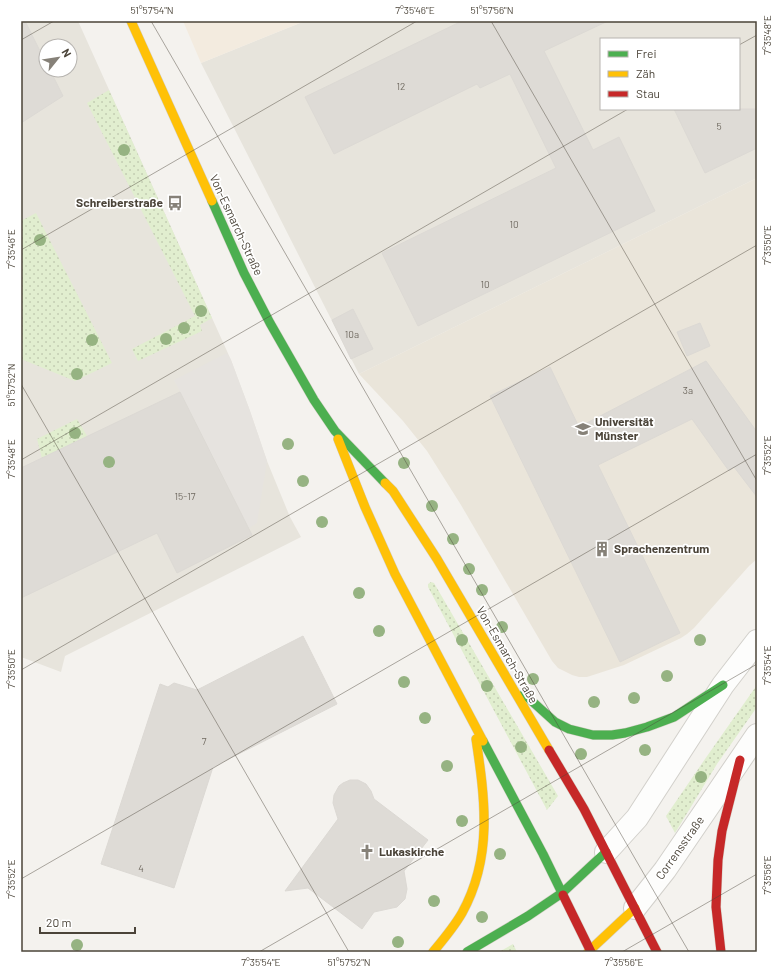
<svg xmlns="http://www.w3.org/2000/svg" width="778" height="973" font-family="Barlow,sans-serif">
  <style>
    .residential { fill: #e7e4dc; fill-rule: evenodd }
    .commercial { fill: #f3ebdf }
    .education { fill: #eae5da }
    .grass { fill: url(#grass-dots) }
    .parking { fill: #e6e3df }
    .building { fill: #dedbd6; stroke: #dcd9d4 }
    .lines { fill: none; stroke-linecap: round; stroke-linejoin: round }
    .street-casing { stroke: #d2d0cb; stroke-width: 24 }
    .fast-casing { stroke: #d3cfc5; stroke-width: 10 }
    .slow-casing { stroke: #d3cfc5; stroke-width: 10 }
    .jam-casing { stroke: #d3cfc5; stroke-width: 10 }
    .street { stroke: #fdfdfc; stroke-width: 22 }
    .fast { stroke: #4caf50; stroke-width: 9 }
    .slow { stroke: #ffc107; stroke-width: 9 }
    .jam { stroke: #c62828; stroke-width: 9 }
    .tree { fill: #96b382 }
    .ticks { fill: none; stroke: #4b4439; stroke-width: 1; stroke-opacity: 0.45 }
    .labels { text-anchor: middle; stroke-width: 3.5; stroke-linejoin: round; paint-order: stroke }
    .number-label { font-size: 10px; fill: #706a61 }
    .poi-label { font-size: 12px; font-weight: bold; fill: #4b4439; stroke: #fff; text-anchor: start }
    .street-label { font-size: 12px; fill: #4b4439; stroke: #fff }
    .neatline { fill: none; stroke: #4b4439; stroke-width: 1.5 }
    .ticks-label { font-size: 10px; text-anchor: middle; fill: #4b4439 }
  </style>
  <defs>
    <pattern id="grass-dots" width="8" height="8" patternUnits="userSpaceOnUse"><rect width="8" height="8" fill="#e1eecf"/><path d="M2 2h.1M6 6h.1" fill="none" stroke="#c3cdb2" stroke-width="1.8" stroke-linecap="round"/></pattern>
  </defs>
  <rect width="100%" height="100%" fill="#f4f2ee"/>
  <path class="residential" d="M21,21H78L231,360L250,411L267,461L290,517L301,537L65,656L61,672L21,657ZM46,46H70V70H46Z
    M305,21H757V178L359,374L201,63ZM601,39H739V109H601Z"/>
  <path class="commercial" d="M183,21H305L201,63Z"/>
  <path class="education" d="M757,178V559L749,566L694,628L687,634L681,638L624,665L587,677H579L572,675L558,668L552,661L461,505L427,451L403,421L359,374Z"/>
  <path class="grass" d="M109,90L212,318L200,325L202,331L138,361L132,349L195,316L87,103Z
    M36,213L112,363L75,381L21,359V221Z
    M77,419L87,436L42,458L37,439Z
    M431,582L434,583L558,796L547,810L428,587V584Z
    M757,685V707L717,764L675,833L666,816L705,759Z
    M513,944L517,952H499Z"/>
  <path class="parking" d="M227,353L231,360L250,411L267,461L257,523L249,528L174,380Z"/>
  <path class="building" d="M21,21H25L46,63V70H50L63,96L21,123Z
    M462,21H608L544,51L593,150L619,137L655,211L418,326L382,253L556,168L510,74L480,88L477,84L334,154L305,97Z
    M674,109H757V148L705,173Z
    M353,309L373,349L351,359L332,320Z
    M700,323L710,346L687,356L677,332Z
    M706,361L757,432V497L734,467L729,471L692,419L598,465L680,633L620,662L490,396L550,367L579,427Z
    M180,392L252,535L177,573L157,533L21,598V468Z
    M303,636L337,704L213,767L174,888L101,864L160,684L168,687L174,683L197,690Z
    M350,780H358L366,784L371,791L374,799L428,840L404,871L407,889L405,899L397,907L374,912L362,929L308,888L285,891L338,819L333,803L334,795L339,786L343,783Z"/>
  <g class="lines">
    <g class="street-casing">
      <path id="street" d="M606,852L637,818L723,685L757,641
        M635,908L665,870L757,735"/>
    </g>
    <g class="fast-casing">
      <path id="fast" d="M212,201L244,273L270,323L314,400L335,431L385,483
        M524,694L555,722L569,729L593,735H612L625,733L647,727L674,717L723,685
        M483,741L543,854L563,895
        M467,952L528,916L562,893L606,852"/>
    </g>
    <g class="slow-casing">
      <path id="slow" d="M131,21L212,201
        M338,439L365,507L395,574L483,741
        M385,483L393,491L437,559L549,750
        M433,952C443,940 454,927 462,913C493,857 485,799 476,739
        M588,952L635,908"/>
    </g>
    <g class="jam-casing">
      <path id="jam" d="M549,750L584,809L657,952
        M563,895L591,952
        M721,952L716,907L718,860L722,831L740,760"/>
    </g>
    <use href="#street" class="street"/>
    <use href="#fast" class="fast"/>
    <use href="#slow" class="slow"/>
    <use href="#jam" class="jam"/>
  </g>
  <g class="tree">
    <circle cx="124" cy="150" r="6"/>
    <circle cx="40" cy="240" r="6"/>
    <circle cx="201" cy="311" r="6"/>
    <circle cx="184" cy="328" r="6"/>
    <circle cx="166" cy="339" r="6"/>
    <circle cx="92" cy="340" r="6"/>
    <circle cx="77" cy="374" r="6"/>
    <circle cx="75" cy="433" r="6"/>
    <circle cx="288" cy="444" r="6"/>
    <circle cx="109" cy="462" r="6"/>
    <circle cx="404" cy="463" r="6"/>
    <circle cx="303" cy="481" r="6"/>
    <circle cx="432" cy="506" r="6"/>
    <circle cx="322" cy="522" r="6"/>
    <circle cx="453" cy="539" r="6"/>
    <circle cx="469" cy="569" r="6"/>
    <circle cx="482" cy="590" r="6"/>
    <circle cx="359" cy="593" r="6"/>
    <circle cx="502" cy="627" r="6"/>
    <circle cx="379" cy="631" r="6"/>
    <circle cx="462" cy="640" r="6"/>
    <circle cx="700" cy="640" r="6"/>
    <circle cx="667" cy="676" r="6"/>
    <circle cx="533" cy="679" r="6"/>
    <circle cx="404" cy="682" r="6"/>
    <circle cx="487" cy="686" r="6"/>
    <circle cx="634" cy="698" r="6"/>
    <circle cx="594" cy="702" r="6"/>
    <circle cx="425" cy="718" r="6"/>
    <circle cx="521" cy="747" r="6"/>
    <circle cx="645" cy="750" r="6"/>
    <circle cx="581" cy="754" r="6"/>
    <circle cx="447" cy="766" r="6"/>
    <circle cx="701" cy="777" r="6"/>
    <circle cx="462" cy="821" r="6"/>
    <circle cx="500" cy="854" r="6"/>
    <circle cx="434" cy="901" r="6"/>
    <circle cx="482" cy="917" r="6"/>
    <circle cx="398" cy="942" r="6"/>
    <circle cx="77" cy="945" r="6"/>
  </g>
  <path class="ticks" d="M151,21L689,952M491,21L757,481M21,40L54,21M739,45L757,35M21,250L417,21M21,384L349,952M21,460L628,109M21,670L757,245M21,879L757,454M259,952L757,664M622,952L757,874"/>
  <defs>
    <g id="bus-bare" transform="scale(1.2)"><path d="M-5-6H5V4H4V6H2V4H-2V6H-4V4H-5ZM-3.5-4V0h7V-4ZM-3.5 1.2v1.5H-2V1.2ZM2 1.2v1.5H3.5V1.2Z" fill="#868178" stroke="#fff" stroke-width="2.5" paint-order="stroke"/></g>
    <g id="university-bare" transform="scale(1.2)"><path d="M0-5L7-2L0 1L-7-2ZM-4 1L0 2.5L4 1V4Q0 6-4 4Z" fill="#868178" stroke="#fff" stroke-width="2.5" paint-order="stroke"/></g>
    <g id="building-bare" transform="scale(1.2)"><path d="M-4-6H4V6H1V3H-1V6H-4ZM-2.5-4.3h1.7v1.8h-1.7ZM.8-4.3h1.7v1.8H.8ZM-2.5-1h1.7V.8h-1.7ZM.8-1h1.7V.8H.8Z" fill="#868178" stroke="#fff" stroke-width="2.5" paint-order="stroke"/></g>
    <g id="church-bare" transform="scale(1.2)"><path d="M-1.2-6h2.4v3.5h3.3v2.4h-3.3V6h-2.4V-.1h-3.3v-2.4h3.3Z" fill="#868178" stroke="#fff" stroke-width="2.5" paint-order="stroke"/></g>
  </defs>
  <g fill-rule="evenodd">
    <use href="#bus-bare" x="175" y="203"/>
    <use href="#university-bare" x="583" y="429"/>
    <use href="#building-bare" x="602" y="549"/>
    <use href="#church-bare" x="367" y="852"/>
  </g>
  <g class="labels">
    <g class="number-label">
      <text x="401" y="90">12</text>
      <text x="719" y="130">5</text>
      <text x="514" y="228">10</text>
      <text x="485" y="288">10</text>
      <text x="352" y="338">10a</text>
      <text x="688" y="394">3a</text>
      <text x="185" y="500">15-17</text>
      <text x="204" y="745">7</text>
      <text x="141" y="872">4</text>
    </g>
    <g class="poi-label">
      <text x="163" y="207" text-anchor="end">Schreiberstraße</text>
      <text x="595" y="426">Universität<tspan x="595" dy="14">Münster</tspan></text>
      <text x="614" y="553">Sprachenzentrum</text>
      <text x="379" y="856">Lukaskirche</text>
    </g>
    <g class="street-label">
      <text transform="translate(236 225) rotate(65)" y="4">Von-Esmarch-Straße</text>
      <text transform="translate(507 655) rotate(60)" y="4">Von-Esmarch-Straße</text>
      <text transform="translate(680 848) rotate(-55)" y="4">Corrensstraße</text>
    </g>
  </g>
  <rect width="778" height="973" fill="none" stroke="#ffffff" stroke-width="44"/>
  <rect x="600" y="38" width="140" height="72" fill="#ffffff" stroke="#b7b4b0"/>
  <rect x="608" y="51" width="20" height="6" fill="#4caf50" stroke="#b7b4b0"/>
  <text x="636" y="58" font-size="12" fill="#4b4439">Frei</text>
  <rect x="608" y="71" width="20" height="6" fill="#ffc107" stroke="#b7b4b0"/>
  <text x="636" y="78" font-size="12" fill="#4b4439">Zäh</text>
  <rect x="608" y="91" width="20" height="6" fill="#c62828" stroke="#b7b4b0"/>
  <text x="636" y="98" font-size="12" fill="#4b4439">Stau</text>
  <g transform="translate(58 58) rotate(60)"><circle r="19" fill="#ffffff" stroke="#b7b4b0"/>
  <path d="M0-3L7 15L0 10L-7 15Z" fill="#868178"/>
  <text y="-6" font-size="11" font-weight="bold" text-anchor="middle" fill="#4b4439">N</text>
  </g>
  <path d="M40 927v6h95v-6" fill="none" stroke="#4b4439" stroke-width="2"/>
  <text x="46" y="927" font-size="12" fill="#4b4439" stroke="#ffffff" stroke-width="3" paint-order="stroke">20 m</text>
  <rect x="22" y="22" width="734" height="929" class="neatline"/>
  <g class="ticks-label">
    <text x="152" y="14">51°57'54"N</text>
    <text x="415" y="14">7°35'46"E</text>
    <text x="492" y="14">51°57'56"N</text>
    <text transform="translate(767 35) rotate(-90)" y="4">7°35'48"E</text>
    <text transform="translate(767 245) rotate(-90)" y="4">7°35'50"E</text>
    <text transform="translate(11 249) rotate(-90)" y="4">7°35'46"E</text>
    <text transform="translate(11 385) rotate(-90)" y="4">51°57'52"N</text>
    <text transform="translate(767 455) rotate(-90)" y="4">7°35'52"E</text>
    <text transform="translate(11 459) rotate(-90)" y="4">7°35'48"E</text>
    <text transform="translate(767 665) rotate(-90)" y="4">7°35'54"E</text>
    <text transform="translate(11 669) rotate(-90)" y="4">7°35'50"E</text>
    <text transform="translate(767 875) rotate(-90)" y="4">7°35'56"E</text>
    <text transform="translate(11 879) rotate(-90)" y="4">7°35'52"E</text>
    <text x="261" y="966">7°35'54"E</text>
    <text x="349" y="966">51°57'52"N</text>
    <text x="624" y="966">7°35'56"E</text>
  </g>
</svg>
